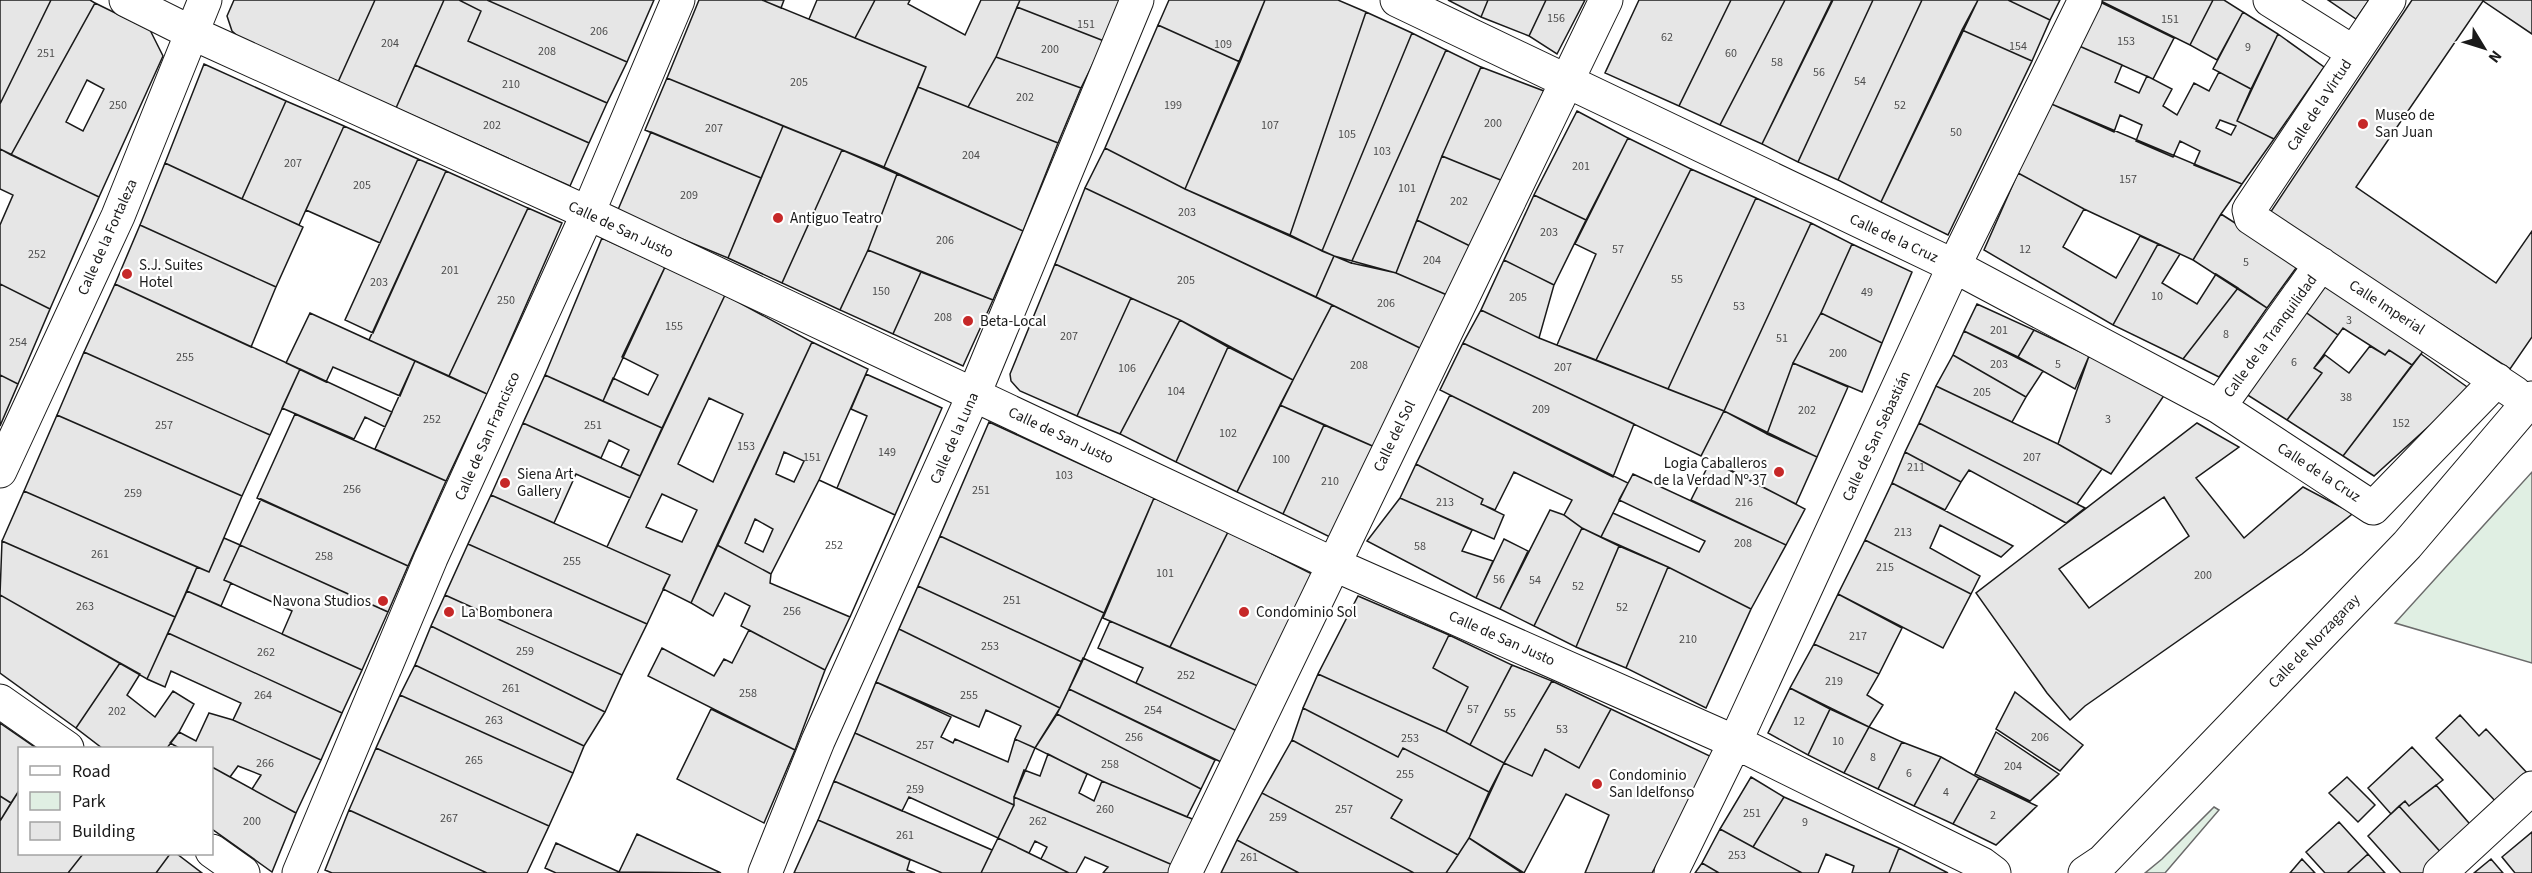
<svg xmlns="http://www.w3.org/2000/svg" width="2532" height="873" font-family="'Source Sans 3',sans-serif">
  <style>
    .green { fill: #e0efe3; stroke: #6a6a6a; stroke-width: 1.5 }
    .building { fill: #e6e6e6; stroke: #1a1a1a; stroke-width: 1.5; fill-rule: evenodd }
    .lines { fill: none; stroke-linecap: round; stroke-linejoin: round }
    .minor-casing { stroke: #1a1a1a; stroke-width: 35 }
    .minor { stroke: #fff; stroke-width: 33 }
    .poi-dot { fill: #c62828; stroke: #fff; stroke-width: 2 }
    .labels { text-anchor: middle; stroke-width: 4.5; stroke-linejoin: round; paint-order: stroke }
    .number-label { font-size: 12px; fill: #4d4d4d }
    .street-label { font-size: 15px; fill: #1a1a1a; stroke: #fff }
    .poi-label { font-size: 15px; fill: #1a1a1a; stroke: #fff; text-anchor: start }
  </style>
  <rect width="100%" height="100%" fill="#fff"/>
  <path class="green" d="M2532,472V663L2395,623Z
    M2214,807L2219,810L2165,873H2145L2162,859Z"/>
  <path class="building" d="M0,0H51L0,104Z
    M51,0H90L95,3L11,155L0,149V104Z
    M234,0H375L338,82L242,40L232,31L227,16Z
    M375,0H444L396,108L338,82Z
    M444,0H459L481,11L468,41L607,103L589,143L415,65Z
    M459,0H487L627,62L607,103L468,41L481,11Z
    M487,0H654L627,62Z
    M699,0H762L926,67L884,167L667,78Z
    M762,0H784L781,8Z
    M817,0H875L855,38L809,19Z
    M875,0H910L908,4L965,35L981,0H1020L996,57L968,107L918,87L926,67L855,38Z
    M1020,0H1122L1104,41L1017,7Z
    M1169,0H1265L1240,62L1158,25Z
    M1265,0H1338L1366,12L1290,235L1185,189Z
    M1448,0H1488L1481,17Z
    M1488,0H1546L1529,36L1481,17Z
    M1546,0H1585L1557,54L1529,36Z
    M1639,0H1731L1679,106L1605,73Z
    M1731,0H1785L1720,125L1679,106Z
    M1785,0H1832L1762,144L1720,125Z
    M1833,0H1873L1798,162L1762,144Z
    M1873,0H1922L1838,180L1798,162Z
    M1922,0H1978L1881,202L1838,180Z
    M1978,0H2008L2050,20L2032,61L1962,30Z
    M2008,0H2060L2050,20Z
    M2099,0H2213L2190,45Z
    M2213,0H2224L2243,12L2217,60L2190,45Z
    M2328,0H2369L2356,19Z
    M2412,0H2532V34L2483,1L2356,187L2496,283L2532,231V337L2510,369L2270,213Z
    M2098,1L2174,38L2153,79L2077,45Z
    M95,3L150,30L163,56L99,197L11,155ZM87,80L104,89L83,131L66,122Z
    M1017,7L1104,41L1081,88L996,57Z
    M1366,12L1412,33L1322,251L1290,235Z
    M2243,12L2278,34L2251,89L2213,69Z
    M1158,25L1240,62L1185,189L1105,148Z
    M1962,30L2032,61L1948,235L1881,202Z
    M1412,33L1446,50L1351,263L1322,251Z
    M2278,34L2324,67L2274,139L2237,121Z
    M2077,45L2122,65L2115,82L2139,93L2147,76L2172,89L2163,106L2177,115L2194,83L2209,91L2219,72L2251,89L2237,121L2274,139L2242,184L2194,165L2200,151L2180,141L2173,157L2136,141L2142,125L2120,115L2114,132L2049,103ZM2220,120L2236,126L2231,135L2216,128Z
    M1446,50L1481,67L1442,156L1396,273L1351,263Z
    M996,57L1081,88L1058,143L968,107Z
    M204,64L286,101L242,199L165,163Z
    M415,65L589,143L570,186L396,108Z
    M1481,67L1544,91L1503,181L1442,156Z
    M667,78L783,126L761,178L645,130Z
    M918,87L1058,143L1023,231L884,167Z
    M286,101L344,126L299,225L242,199Z
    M2049,103L2242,184L2221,214L2193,260L2084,209L2018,173Z
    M1577,111L1628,138L1586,220L1534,195Z
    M344,126L418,159L380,243L306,210Z
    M783,126L842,150L782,283L728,258Z
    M651,132L761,178L728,258L617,212Z
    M1628,138L1691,169L1596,360L1557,345L1596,254L1575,244Z
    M1105,148L1185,189L1334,256L1316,297L1085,188Z
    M0,149L99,197L50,309L0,284V225L13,195L0,189Z
    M842,150L897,174L868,250L840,310L782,283Z
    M1442,156L1503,181L1470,246L1417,220Z
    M418,159L446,171L373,333L345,320Z
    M165,163L303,227L276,287L140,225Z
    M1691,169L1756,198L1668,389L1596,360Z
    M446,171L528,208L449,376L369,340Z
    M2018,173L2084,209L2063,247L2116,278L2140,236L2158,244L2113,325L1984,250Z
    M897,174L1023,231L993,300L868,250Z
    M1085,188L1332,305L1293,380L1180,320L1055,264Z
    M1534,195L1586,220L1554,285L1504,260Z
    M1756,198L1811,223L1724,411L1668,389Z
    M528,208L562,223L487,394L449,376Z
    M2221,214L2299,264L2267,308L2193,260Z
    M1417,220L1470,246L1447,295L1396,273Z
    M1811,223L1852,244L1821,313L1793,363L1767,434L1724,411Z
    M140,225L276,287L251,347L115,284Z
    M602,238L665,267L603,401L545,375Z
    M1852,244L1912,272L1882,343L1821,313Z
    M2158,244L2180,254L2162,283L2197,304L2216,274L2238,288L2183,359L2113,325Z
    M868,250L921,272L893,334L840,310Z
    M1334,256L1396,273L1447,295L1424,350L1316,297Z
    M1504,260L1554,285L1539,338L1481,310Z
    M1055,264L1131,298L1077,416L1020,391L1011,381L1010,374Z
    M665,267L725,295L662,428L603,401L613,378L648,395L658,375L622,357Z
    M921,272L993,300L963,366L893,334Z
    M2326,281L2425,349L2412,365L2389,350L2385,355L2343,328L2338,335L2304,311Z
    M0,284L50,309L18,384L0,375Z
    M115,284L300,369L270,435L84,352Z
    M2238,288L2267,308L2219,377L2183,359Z
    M725,295L812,342L691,603L663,589L670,575L607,547ZM709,398L743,414L713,482L678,464ZM662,494L697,510L682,542L646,527Z
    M1131,298L1180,320L1120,434L1077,416Z
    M1977,304L2034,330L2018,357L1964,331Z
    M1332,305L1424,350L1377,448L1280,405Z
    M1481,310L1539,338L1724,411L1701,456L1463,343Z
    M2304,311L2338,335L2314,368L2322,373L2287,420L2246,394Z
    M310,313L415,361L400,396L333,367L326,382L286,363Z
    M1821,313L1882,343L1862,392L1793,363Z
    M1180,320L1228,347L1176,462L1120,434Z
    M2034,330L2089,356L2075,389L2018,357Z
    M1964,331L2043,371L2026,397L1953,355Z
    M812,342L868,369L819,480L771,574L717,545ZM784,452L804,461L794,482L776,474ZM755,519L773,529L763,552L745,543Z
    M1463,343L1634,424L1613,477L1440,390Z
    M2370,346L2385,355L2389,350L2412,365L2343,456L2287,420L2322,373L2314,368L2325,355L2349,373Z
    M1228,347L1293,380L1237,492L1176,462Z
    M84,352L270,435L242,496L57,415Z
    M2421,354L2470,389L2374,476L2343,456Z
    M1953,355L2026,397L2012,422L1936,386Z
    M2089,356L2165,394L2111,474L2058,444Z
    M415,361L487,394L446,481L375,449Z
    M1793,363L1848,387L1817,457L1767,434Z
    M300,369L392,412L385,427L365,417L354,439L282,408Z
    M866,374L942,408L895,515L837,488L867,416L851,409Z
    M0,375L18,384L0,426Z
    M545,375L662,428L640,476L621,467L629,450L609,440L601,458L523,423Z
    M1936,386L2058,444L2102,469L2077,504L1919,423Z
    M1450,395L1628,483L1601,537L1582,528L1564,515L1572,500L1514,472L1495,510L1481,504L1483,499L1416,464Z
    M1280,405L1324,425L1283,514L1237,492Z
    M1724,411L1817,457L1796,504L1701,456Z
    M295,414L446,481L408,566L257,498Z
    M57,415L242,496L209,572L24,491Z
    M989,422L1154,498L1104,613L940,536Z
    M523,423L640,476L630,498L576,474L554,523L491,495Z
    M1919,423L2077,504L2085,508L2066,523L1969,470L1961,482L1905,452Z
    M2197,423L2239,447L2196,478L2244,538L2303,487L2352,513L2351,515L2302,554L2085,706L2070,720L2047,693L1976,593ZM2164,497L2189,536L2089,608L2059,569Z
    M1324,425L1377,448L1336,540L1283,514Z
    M1905,452L1961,482L1945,510L1892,483Z
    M1711,460L1805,509L1786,545L1691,500Z
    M1416,464L1483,499L1481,504L1504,515L1494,539L1400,498Z
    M1633,474L1786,545L1751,609L1668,567L1601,537L1613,513L1699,552L1705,541L1619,500Z
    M819,480L895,515L850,617L770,583L771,574Z
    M819,480L895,515L850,617L770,583L771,574Z
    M1892,483L2013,546L2001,557L1940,525L1930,548L1980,576L1971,594L1865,540Z
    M24,491L197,567L175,617L2,541Z
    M491,495L670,575L647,624L468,544Z
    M1154,498L1228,532L1170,647L1103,618Z
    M1400,498L1472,530L1462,551L1493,561L1476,598L1367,541Z
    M261,499L408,566L388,612L240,545Z
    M1550,510L1564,515L1582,528L1534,626L1500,609Z
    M1582,528L1619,546L1576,647L1534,626Z
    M1228,532L1318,577L1260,687L1170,647Z
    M940,536L1104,613L1082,662L918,586Z
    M224,538L240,545L224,580L231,583L221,606L187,591L197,567L209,572Z
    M1504,539L1528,551L1500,609L1476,598Z
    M1865,540L1971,594L1943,648L1838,594Z
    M2,541L175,617L147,679L0,595Z
    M468,544L647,624L622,675L445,595Z
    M240,545L388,612L362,670L282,634L292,611L224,580Z
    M717,545L771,574L770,583L850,617L825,670L741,626L750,606L725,593L713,616L691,603Z
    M1619,546L1668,567L1626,668L1576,647Z
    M1668,567L1751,609L1706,708L1626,668Z
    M918,586L1082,662L1060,708L899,629Z
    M187,591L362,670L342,713L168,633Z
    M1838,594L1902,628L1879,674L1814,644Z
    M0,595L120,663L76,728L0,673Z
    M445,595L622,675L605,712L431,626Z
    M1358,596L1449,635L1433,668L1468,687L1446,732L1318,674Z
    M1110,621L1260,687L1237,731L1136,683L1143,668L1098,648Z
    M431,626L605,712L584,746L415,665Z
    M899,629L1060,708L1035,748L1015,739L1021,726L986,710L979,727L876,682Z
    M749,630L825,670L795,750L648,676L662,648L714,676L724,659L732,663Z
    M168,633L342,713L321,760L233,720L241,703L171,671L165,687L147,679Z
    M1449,635L1512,665L1470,745L1446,732L1468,687L1433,668Z
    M1814,644L1879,674L1867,695L1883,705L1869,727L1790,688Z
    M1083,658L1237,731L1221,762L1069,689Z
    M120,663L140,674L127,695L155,717L173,691L194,704L179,732L167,748H102L76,728Z
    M415,665L584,746L573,773L400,695Z
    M1512,665L1552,681L1504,763L1470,745Z
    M1318,674L1446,732L1504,763L1489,792L1403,748L1398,757L1303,708Z
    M1552,681L1611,709L1579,768L1545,749L1532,776L1504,763Z
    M876,682L951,717L941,737L953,743L955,739L1008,762L1015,739L1035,748L1014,797V805L855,733Z
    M1790,688L1830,709L1808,755L1768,733Z
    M1069,689L1215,760L1201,789L1057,714Z
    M2015,692L2083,745L2060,771L1996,729Z
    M400,695L573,773L549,826L376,748Z
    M1303,708L1398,757L1403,748L1489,792L1469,838L1458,855L1391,818L1402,800L1292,740Z
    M711,709L795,750L764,823L677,779Z
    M1611,709L1714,758L1652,873H1585L1609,815L1566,794L1524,873L1469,838L1504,763L1532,776L1545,749L1579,768Z
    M1830,709L1869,727L1844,773L1808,755Z
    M209,713L233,720L321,760L296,813L252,789L261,775L238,766L230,777L212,767V748H179L170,743L179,732L196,741Z
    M1057,714L1201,789L1187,817L1102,781L1035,748Z
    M2460,715L2479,736L2486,729L2529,775L2498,804L2436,738Z
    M0,723L36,748H20V789L11,803L0,796Z
    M1869,727L1902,742L1878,789L1844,773Z
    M1996,732L2059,774L2030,801L1975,774Z
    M855,733L1014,805L998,838L909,797L902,811L834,781Z
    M1292,740L1402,800L1391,818L1458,855L1446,873H1414L1262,793Z
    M1902,742L1941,757L1914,806L1878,789Z
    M2412,747L2443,780L2409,806L2405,801L2391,814L2368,788Z
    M376,748L549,826L527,873H487L349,810Z
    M1048,754L1087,774L1079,793L1094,801L1102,781L1197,821L1175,866L1014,797L1024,770L1040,776Z
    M1941,757L1979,778L1953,824L1914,806Z
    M212,767L296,813L272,872L212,829Z
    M1751,777L1784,797L1753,847L1720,829Z
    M2347,777L2375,805L2358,822L2329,793Z
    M1979,778L2037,806L1996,845L1953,824Z
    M834,781L992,850L981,873H942L818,820Z
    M2436,785L2475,830L2445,857L2399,806L2405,801L2409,806Z
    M20,789V854H83L68,873H0V821Z
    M1262,793L1414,873H1299L1237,840Z
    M0,796L11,803L0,821Z
    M1014,797L1175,866L1171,873H1103L1108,867L1085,857L1076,873H1069L1041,859L1047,847L1035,841L1029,853L998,838L1014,805Z
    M1784,797L1899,848L1889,873H1852L1854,866L1826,854L1818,873H1802L1753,847Z
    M2399,806L2445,857L2428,873H2401L2368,836Z
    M349,810L487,873H332L325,870Z
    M818,820L910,860L907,870L915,873H794Z
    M2339,822L2368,854L2347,873H2325L2306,852Z
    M1720,829L1753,847L1802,873H1719L1702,863Z
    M2532,832V873H2515L2502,857Z
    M637,834L721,873L619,872Z
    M998,838L1041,859L1069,873H981Z
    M1469,838L1522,873H1446Z
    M1237,840L1299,873H1221Z
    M556,843L619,872L621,873H556L545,868Z
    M1899,848L1948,873H1889Z
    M83,854H170L156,873H68Z
    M170,854H177L202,873H156Z
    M2368,854L2385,873H2347Z
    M2302,859L2315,873H2290Z
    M2491,859L2503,873H2474Z
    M1702,863L1719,873H1695Z"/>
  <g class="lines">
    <g class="minor-casing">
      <path id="minor" d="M126,0L190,32L588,213L1333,564L1735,742L1982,864L1994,873
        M1397,0L1954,266L2219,407L2373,508L2497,380
        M2270,0L2353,52
        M2389,0L2249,210L2251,218L2515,393
        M2219,407L2321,264
        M0,471L118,216L205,0
        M0,701L67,748
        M212,851L243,873
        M299,873L431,558L588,213L678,0
        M765,873L818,741L974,394L1137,0
        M1185,873L1606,0
        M1671,873L1735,742L1954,266L2085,0
        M2085,873L2103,861L2407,545L2532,398
        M2440,873L2532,788"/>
    </g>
    <use href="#minor" class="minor"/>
  </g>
  <g class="poi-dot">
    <circle cx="2363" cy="124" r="6"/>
    <circle cx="778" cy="218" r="6"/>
    <circle cx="127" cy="274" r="6"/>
    <circle cx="968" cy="321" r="6"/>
    <circle cx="1779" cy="472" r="6"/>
    <circle cx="505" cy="483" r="6"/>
    <circle cx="383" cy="601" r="6"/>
    <circle cx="449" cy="612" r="6"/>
    <circle cx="1244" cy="612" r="6"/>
    <circle cx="1597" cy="784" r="6"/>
  </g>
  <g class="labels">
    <g class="number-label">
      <text x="1556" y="22">156</text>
      <text x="2170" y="23">151</text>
      <text x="1086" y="28">151</text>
      <text x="599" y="35">206</text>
      <text x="1667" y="41">62</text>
      <text x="2126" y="45">153</text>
      <text x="390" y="47">204</text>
      <text x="1223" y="48">109</text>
      <text x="2018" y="50">154</text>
      <text x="2248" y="51">9</text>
      <text x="1050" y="53">200</text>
      <text x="547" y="55">208</text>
      <text x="46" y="57">251</text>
      <text x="1731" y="57">60</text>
      <text x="1777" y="66">58</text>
      <text x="1819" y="76">56</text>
      <text x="1860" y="85">54</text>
      <text x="799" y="86">205</text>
      <text x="511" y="88">210</text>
      <text x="1025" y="101">202</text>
      <text x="118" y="109">250</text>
      <text x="1173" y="109">199</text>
      <text x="1900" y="109">52</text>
      <text x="1493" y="127">200</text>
      <text x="492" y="129">202</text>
      <text x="1270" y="129">107</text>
      <text x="714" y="132">207</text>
      <text x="1956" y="136">50</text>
      <text x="1347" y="138">105</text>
      <text x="1382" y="155">103</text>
      <text x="971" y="159">204</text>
      <text x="293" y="167">207</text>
      <text x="1581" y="170">201</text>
      <text x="2128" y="183">157</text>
      <text x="362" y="189">205</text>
      <text x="1407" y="192">101</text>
      <text x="689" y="199">209</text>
      <text x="1459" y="205">202</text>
      <text x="1187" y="216">203</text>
      <text x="1549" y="236">203</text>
      <text x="945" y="244">206</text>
      <text x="1618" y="253">57</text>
      <text x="2025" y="253">12</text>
      <text x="37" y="258">252</text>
      <text x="1432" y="264">204</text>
      <text x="2246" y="266">5</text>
      <text x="450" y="274">201</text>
      <text x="1677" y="283">55</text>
      <text x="1186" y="284">205</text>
      <text x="379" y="286">203</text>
      <text x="881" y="295">150</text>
      <text x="1867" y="296">49</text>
      <text x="2157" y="300">10</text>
      <text x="1518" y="301">205</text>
      <text x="506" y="304">250</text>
      <text x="1386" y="307">206</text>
      <text x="1739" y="310">53</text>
      <text x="943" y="321">208</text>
      <text x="2349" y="324">3</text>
      <text x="674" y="330">155</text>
      <text x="1999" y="334">201</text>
      <text x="2226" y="338">8</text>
      <text x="1069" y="340">207</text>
      <text x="1782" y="342">51</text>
      <text x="18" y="346">254</text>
      <text x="1838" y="357">200</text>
      <text x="185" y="361">255</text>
      <text x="2294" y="366">6</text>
      <text x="1999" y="368">203</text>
      <text x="2058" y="368">5</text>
      <text x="1359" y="369">208</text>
      <text x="1563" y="371">207</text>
      <text x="1127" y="372">106</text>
      <text x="1176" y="395">104</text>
      <text x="1982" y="396">205</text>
      <text x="2346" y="401">38</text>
      <text x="1541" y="413">209</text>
      <text x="1807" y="414">202</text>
      <text x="432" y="423">252</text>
      <text x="2108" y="423">3</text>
      <text x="2401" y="427">152</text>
      <text x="164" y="429">257</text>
      <text x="593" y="429">251</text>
      <text x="1228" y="437">102</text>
      <text x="746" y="450">153</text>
      <text x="887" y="456">149</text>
      <text x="812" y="461">151</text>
      <text x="2032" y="461">207</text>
      <text x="1281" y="463">100</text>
      <text x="1916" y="471">211</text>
      <text x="1064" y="479">103</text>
      <text x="1330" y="485">210</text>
      <text x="352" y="493">256</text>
      <text x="981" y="494">251</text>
      <text x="133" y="497">259</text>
      <text x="1445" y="506">213</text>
      <text x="1744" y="506">216</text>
      <text x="1903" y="536">213</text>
      <text x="1743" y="547">208</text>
      <text x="834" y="549">252</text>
      <text x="1420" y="550">58</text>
      <text x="100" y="558">261</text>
      <text x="324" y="560">258</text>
      <text x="572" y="565">255</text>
      <text x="1885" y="571">215</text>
      <text x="1165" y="577">101</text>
      <text x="2203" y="579">200</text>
      <text x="1499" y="583">56</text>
      <text x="1535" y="584">54</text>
      <text x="1578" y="590">52</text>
      <text x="1012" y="604">251</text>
      <text x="85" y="610">263</text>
      <text x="1622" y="611">52</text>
      <text x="792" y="615">256</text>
      <text x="1858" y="640">217</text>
      <text x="1688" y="643">210</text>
      <text x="990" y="650">253</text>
      <text x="525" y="655">259</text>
      <text x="266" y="656">262</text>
      <text x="1186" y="679">252</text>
      <text x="1834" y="685">219</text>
      <text x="511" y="692">261</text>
      <text x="748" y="697">258</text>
      <text x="263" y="699">264</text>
      <text x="969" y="699">255</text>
      <text x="1473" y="713">57</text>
      <text x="1153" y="714">254</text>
      <text x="117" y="715">202</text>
      <text x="1510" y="717">55</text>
      <text x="494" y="724">263</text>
      <text x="1799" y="725">12</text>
      <text x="1562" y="733">53</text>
      <text x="1134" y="741">256</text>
      <text x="2040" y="741">206</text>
      <text x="1410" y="742">253</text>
      <text x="1838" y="745">10</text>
      <text x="925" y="749">257</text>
      <text x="1873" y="761">8</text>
      <text x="474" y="764">265</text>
      <text x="265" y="767">266</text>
      <text x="1110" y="768">258</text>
      <text x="2013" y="770">204</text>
      <text x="1909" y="777">6</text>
      <text x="1405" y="778">255</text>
      <text x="915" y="793">259</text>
      <text x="1946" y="796">4</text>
      <text x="1105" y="813">260</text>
      <text x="1344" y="813">257</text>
      <text x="1752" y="817">251</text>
      <text x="1993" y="819">2</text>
      <text x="1278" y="821">259</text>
      <text x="449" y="822">267</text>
      <text x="252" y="825">200</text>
      <text x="1038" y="825">262</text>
      <text x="1805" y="826">9</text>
      <text x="905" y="839">261</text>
      <text x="1737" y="859">253</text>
      <text x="1249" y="861">261</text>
    </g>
    <g class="street-label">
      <text transform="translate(2319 105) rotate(-57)" y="5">Calle de la Virtud</text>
      <text transform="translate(621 229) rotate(25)" y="5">Calle de San Justo</text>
      <text transform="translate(107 237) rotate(-66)" y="5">Calle de la Fortaleza</text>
      <text transform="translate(1894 238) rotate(25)" y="5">Calle de la Cruz</text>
      <text transform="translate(2387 307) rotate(33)" y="5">Calle Imperial</text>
      <text transform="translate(2270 336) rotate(-54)" y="5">Calle de la Tranquilidad</text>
      <text transform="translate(1061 435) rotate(25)" y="5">Calle de San Justo</text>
      <text transform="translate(487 436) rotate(-66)" y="5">Calle de San Francisco</text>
      <text transform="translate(1394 436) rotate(-64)" y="5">Calle del Sol</text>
      <text transform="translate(1876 436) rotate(-65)" y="5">Calle de San Sebastián</text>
      <text transform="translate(954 438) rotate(-66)" y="5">Calle de la Luna</text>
      <text transform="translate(2319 472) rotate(33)" y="5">Calle de la Cruz</text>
      <text transform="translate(1502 638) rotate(24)" y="5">Calle de San Justo</text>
      <text transform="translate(2314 641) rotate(-46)" y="5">Calle de Norzagaray</text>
    </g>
    <g class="poi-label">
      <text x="2375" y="120">Museo de<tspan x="2375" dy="17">San Juan</tspan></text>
      <text x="790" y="223">Antiguo Teatro</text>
      <text x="139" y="270">S.J. Suites<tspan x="139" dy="17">Hotel</tspan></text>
      <text x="980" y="326">Beta-Local</text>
      <text x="1767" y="468" text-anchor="end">Logia Caballeros<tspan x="1767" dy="17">de la Verdad Nº 37</tspan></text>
      <text x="517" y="479">Siena Art<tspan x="517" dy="17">Gallery</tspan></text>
      <text x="371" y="606" text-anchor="end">Navona Studios</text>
      <text x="461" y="617">La Bombonera</text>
      <text x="1256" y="617">Condominio Sol</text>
      <text x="1609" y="780">Condominio<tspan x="1609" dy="17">San Idelfonso</tspan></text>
    </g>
  </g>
  <rect x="18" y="747" width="195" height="108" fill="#ffffff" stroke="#a3a3a3" stroke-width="1.5"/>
  <rect x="30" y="766" width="30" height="9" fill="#ffffff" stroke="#a3a3a3" stroke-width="1.5"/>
  <text x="72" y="777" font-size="18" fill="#1a1a1a">Road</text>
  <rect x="30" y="792" width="30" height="18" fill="#e0efe3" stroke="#a3a3a3" stroke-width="1.5"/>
  <text x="72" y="807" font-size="18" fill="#1a1a1a">Park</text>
  <rect x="30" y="822" width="30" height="18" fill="#e6e6e6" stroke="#a3a3a3" stroke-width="1.5"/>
  <text x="72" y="837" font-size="18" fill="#1a1a1a">Building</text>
  <g transform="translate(2484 48) rotate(128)" stroke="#ffffff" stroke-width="4.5" paint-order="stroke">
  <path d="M0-4.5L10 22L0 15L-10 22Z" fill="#1a1a1a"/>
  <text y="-9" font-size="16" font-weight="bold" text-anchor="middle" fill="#1a1a1a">N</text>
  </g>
</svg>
